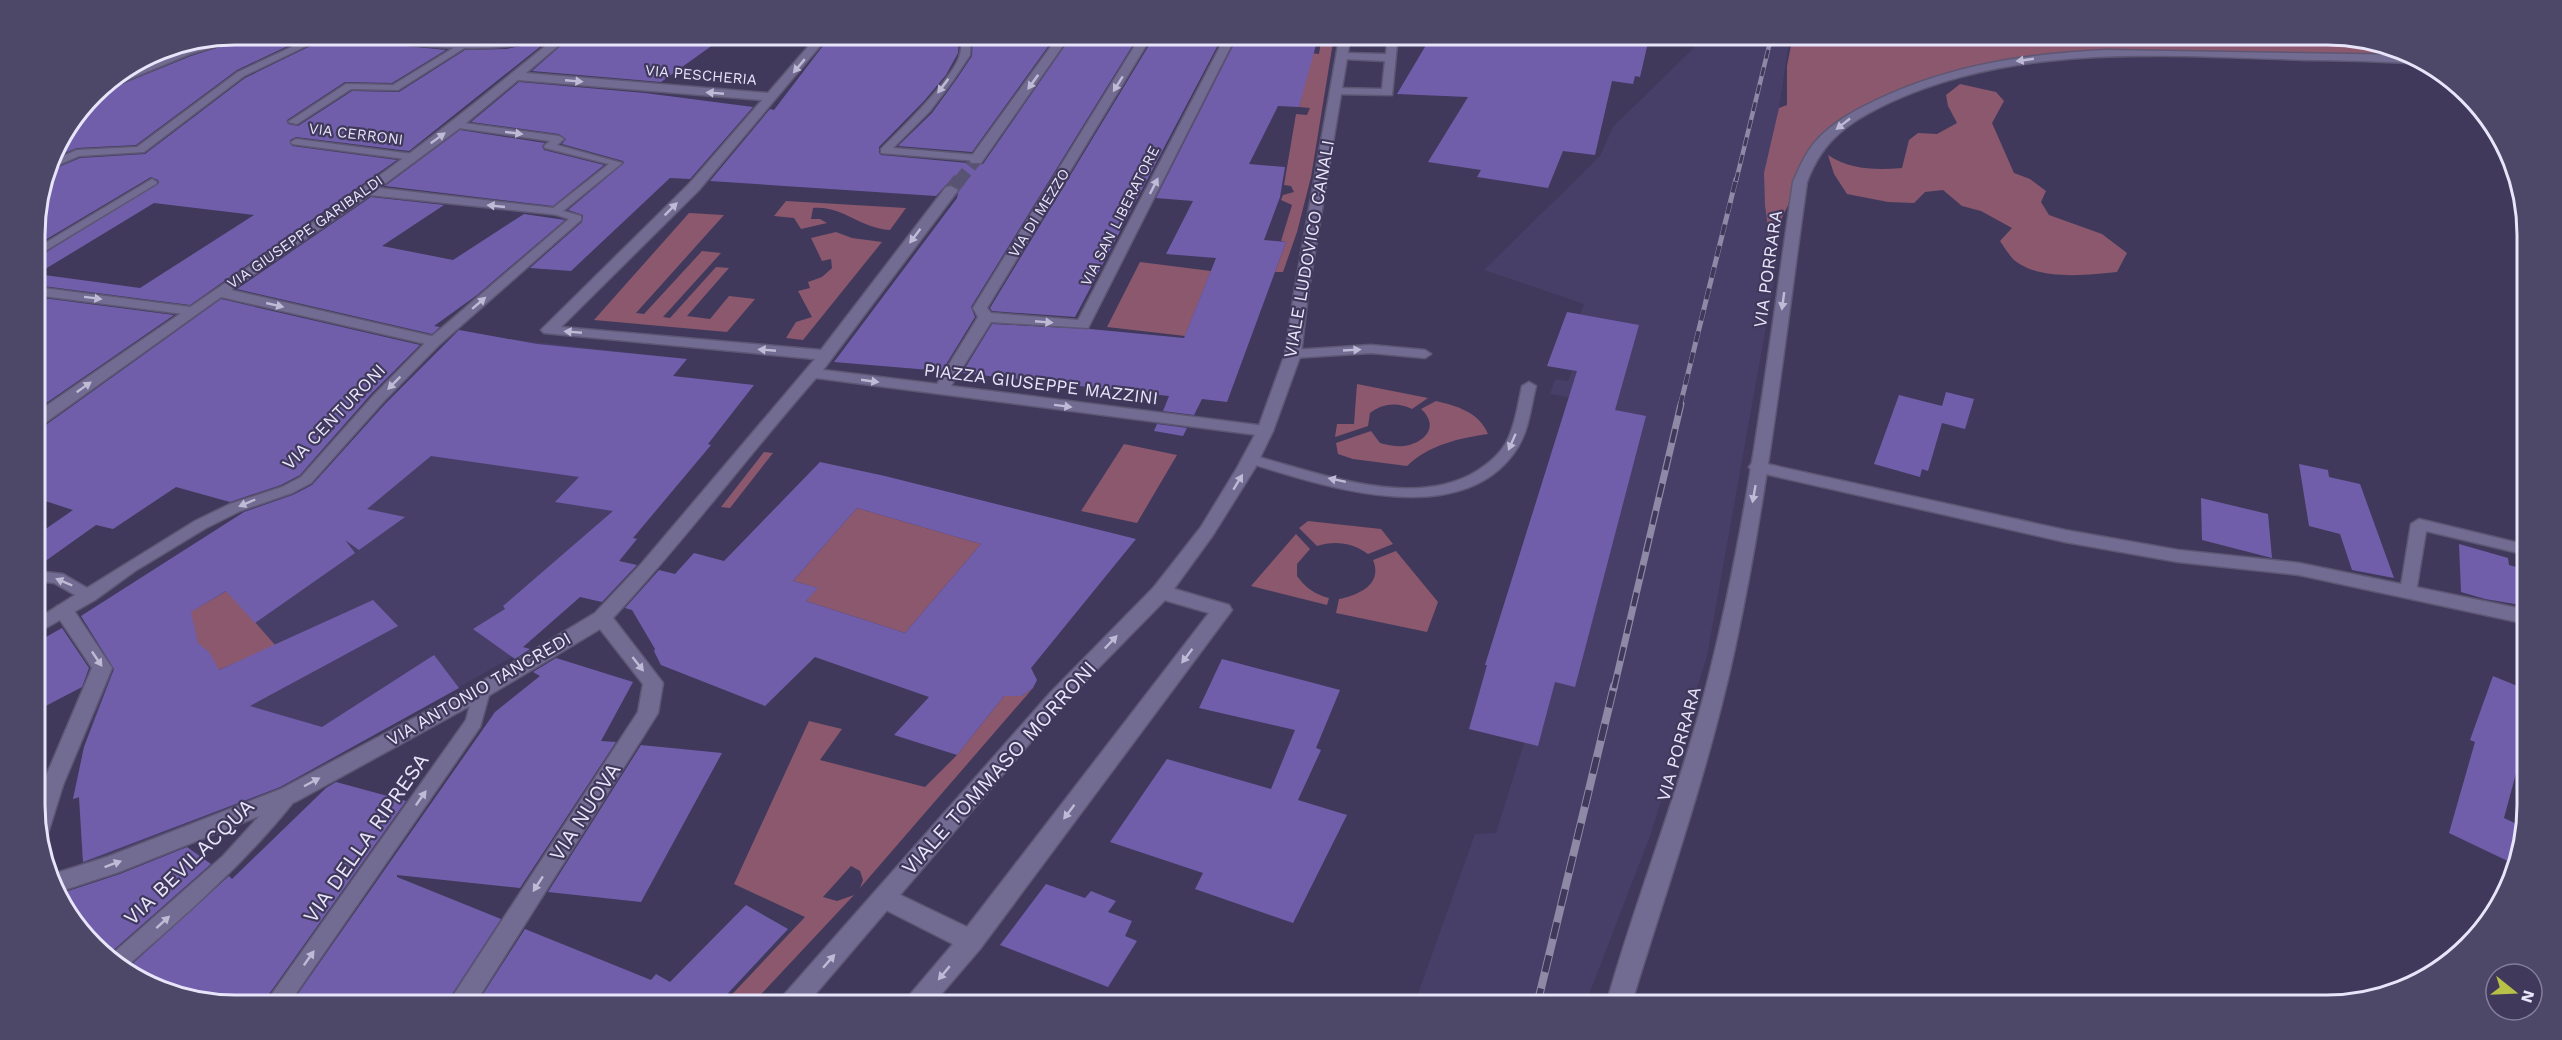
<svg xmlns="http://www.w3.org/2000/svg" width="2562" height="1040" font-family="'Work Sans',sans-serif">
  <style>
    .built { fill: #483f68 }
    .green { fill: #8b586e }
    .building { fill: #715eab; fill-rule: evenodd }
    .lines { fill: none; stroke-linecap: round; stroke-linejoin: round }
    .street-tunnel-far1 { stroke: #595373; stroke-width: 12; stroke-dasharray: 12 6; stroke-linecap: butt }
    .street-tunnel { stroke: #595373; stroke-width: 14; stroke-dasharray: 14 8; stroke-linecap: butt }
    .lane-casing { stroke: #5d5774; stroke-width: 3 }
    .street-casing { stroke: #5d5774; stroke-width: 3 }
    .secondary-casing { stroke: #5d5774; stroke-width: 3 }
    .lane { fill: #736c92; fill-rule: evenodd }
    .street { fill: #736c92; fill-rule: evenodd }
    .secondary { fill: #736c92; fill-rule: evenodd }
    .rail-far3-casing { stroke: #8e89a5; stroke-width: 4.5 }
    .rail-far2-casing { stroke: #8e89a5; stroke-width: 5 }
    .rail-far1-casing { stroke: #8e89a5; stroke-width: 7 }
    .rail-casing { stroke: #8e89a5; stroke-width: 8 }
    .rail-far3 { stroke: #40395b; stroke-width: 3; stroke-dasharray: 9; stroke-linecap: butt }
    .rail-far2 { stroke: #40395b; stroke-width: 4; stroke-dasharray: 11; stroke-linecap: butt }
    .rail-far1 { stroke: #40395b; stroke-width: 4.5; stroke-dasharray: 14; stroke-linecap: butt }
    .rail { stroke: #40395b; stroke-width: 6; stroke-dasharray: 17; stroke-linecap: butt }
    .oneway { fill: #bfbbd6 }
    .labels { text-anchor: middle; stroke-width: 4.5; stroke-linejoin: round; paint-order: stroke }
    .far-street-label { font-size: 15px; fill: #e8e5fb; stroke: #40395b }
    .street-label { font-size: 18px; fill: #e8e5fb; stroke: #40395b }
    .near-street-label { font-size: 21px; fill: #e8e5fb; stroke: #40395b }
    .rim { fill: none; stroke: #e8e5fb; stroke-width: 3 }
  </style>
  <rect width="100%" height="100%" fill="#40395b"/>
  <path class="built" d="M1707,35H1790L1779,108L1777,138L1783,198L1774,282L1707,656L1650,836L1585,1005H1414L1475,834L1496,833L1524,743L1469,729L1488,665H1485L1568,402V397L1550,394L1555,379L1568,381L1572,371L1547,366L1567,312L1580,314L1584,304L1484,270L1600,156L1613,127Z
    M499,338L687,359L641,414L622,432L711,445L650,517L631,537L637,539L616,566L512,657L285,786L83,865L79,798L73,799L84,747L108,675L114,672L86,613L250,510L311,487L380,409L446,347Z"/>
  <path class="green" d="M1909,34L1914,35L1915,41L1958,34H2327L2392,45L2418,58L2134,54L2032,59L1894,95L1817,145L1770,243L1765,205L1764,173L1779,108L1787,105V66L1793,35Z
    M1321,41L1333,42L1311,177L1297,232L1283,272H1275L1286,242L1281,241L1292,205L1281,200L1283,195L1294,192L1291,186L1284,185L1296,114L1307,115L1310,108L1299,107L1311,53L1319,54Z
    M1960,84L1996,92L2004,101L1992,123L2014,173L2030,179L2046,191L2041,202L2049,215L2102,234L2127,253L2117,272C2088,275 2039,281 2014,260C2009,255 2004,247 2000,241L2012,228L1981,211L1962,206L1943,190L1925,192L1914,203L1888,202L1847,194L1834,174L1828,155C1850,170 1876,170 1902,168L1909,140L1918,133L1937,134L1957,123L1948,106L1946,95Z
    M786,201L906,208L890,230C859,228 842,205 813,208L811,219H820L827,223L801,229L794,218L774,216Z
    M689,213L724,215L636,313L644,314L702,251L721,253L663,317L670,318L716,267L729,268L687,316L710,319L729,296L755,299L727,332L594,320Z
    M836,232L852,238L882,242L803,340L786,338L796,322L812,317L798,291L810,288L808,282L822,277L832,268L831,259L822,261L811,238Z
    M1140,262L1211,271L1185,336L1107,327Z
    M1357,384L1428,398L1412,409C1398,402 1383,403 1370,413L1368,426L1335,437L1337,424H1354Z
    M1436,401C1457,406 1479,412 1488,434C1459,438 1429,445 1407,466L1353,459L1338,454L1336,443L1371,431L1380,443C1388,445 1396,447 1404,446C1425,443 1440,426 1421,409Z
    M1124,444L1177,455L1137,523L1081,511Z
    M764,452L773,453L730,508L721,507Z
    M857,508L981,544L905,633L806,601L817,588L793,581Z
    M1308,521L1381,529L1393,544L1368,554C1353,543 1335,540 1317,546L1299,528Z
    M1296,534L1310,549L1297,564V576C1306,588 1314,594 1329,598L1327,605L1251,586Z
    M1396,551L1438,602L1427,632L1336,613L1339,599C1359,595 1383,584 1373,560Z
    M270,566L246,612L276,646L204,676L173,622Z
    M1033,688L860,888L863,880L860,871L851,866L823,897L837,901L854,895L751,1005H722L805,917L734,884L809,721L842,729L820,760L925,787L957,755L1004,696H1022Z"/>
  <path class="building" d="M262,34H313L237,70L136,145L77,148L52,158L55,146L95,95L191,56Z
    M409,34H520L506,39L463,40Z
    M550,34H556L409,151L296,137L290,140L292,146L397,160L190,305L35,285V259L159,183L158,180L151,177L35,246V222L49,171L80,158L145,154L245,78L331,36L337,39L446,50L392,83L345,82L287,120L288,124L298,126L352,91L399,92L465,50L506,49L531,44ZM154,203L254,215L140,288L37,274Z
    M574,34H705L698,40L717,42L661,82L532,71Z
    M832,34H959L958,53L946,75L924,101L879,147V153L881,155L968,163L971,165L983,164L1073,34L1139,35L971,307L975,317L942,371L834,362L957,198L959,188L952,184L946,185L936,196L710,181L770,109L774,110Z
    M973,34H1057L972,152L898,146L932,113L956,80L972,56Z
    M1239,34H1319L1299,107L1278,106L1249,164L1285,167L1280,197L1264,240L1286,242L1227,402L1202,399L1194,415L1163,411L1169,396L962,373L992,324L1090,329L1184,338L1216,258L1166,254L1193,201L1156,198Z
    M1467,34H1650L1640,77L1635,76L1633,84L1612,81L1595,155L1563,151L1548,188L1477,177L1481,170L1428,162L1468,97L1397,94L1432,35L1467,40Z
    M226,36L183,48L114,78L159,50Z
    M1154,37L1219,43L1075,317L992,311L990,308Z
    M519,82L645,93L753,107L690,179L670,178L571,271L530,268L582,222L583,215L568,210L624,163L623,161L562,144L566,139L559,134L471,122Z
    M460,130L545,143L542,146L544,150L604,165L553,206L385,186Z
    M371,197L444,205L382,246L453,260L524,214L565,220L477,295L434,326L440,327L432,334L237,289Z
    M35,297L174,315L36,410Z
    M221,299L420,345L372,393L300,475L281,485L230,502L176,487L113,529L96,525L37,567V535L73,510L36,498V428L43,427Z
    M1567,312L1639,325L1615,410L1646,416L1575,687L1555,682L1538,746L1469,729L1487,665H1485L1577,371L1547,366Z
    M459,330L537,344L687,359L673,376L754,385L708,444L711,445L633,538L637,539L619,561L637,565L602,602L580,597L523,647L530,649L515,659L473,629L505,609L503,606L613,511L555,502L579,477L431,456L367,509L405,517L359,550L345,540L355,553L255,623L226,591L191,612L198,643L209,652L219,670L373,600L398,626L250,706L322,727L434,655L459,688L280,787L83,862L79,797L73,799L84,747L114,669L81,616L244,512L293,495L312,485L386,403Z
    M1946,392L1974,399L1965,429L1942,423L1928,471L1922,469L1920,477L1874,464L1899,395L1942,406Z
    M1157,424L1187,428L1183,436L1154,431Z
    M820,462L885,476L1136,539L1031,668L1037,680L1033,688L1022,696H1004L957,755L894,735L929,697L815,657L765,706L661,665L654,651L655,649L632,610L625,608L659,570L675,574L694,553L724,561ZM857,508L981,544L905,633L806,601L818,588L793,581Z
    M2299,464L2328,470L2329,477L2360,484L2394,578L2352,570L2340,534L2309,526Z
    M2201,498L2268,514L2272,558L2202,540Z
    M2459,544L2508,558L2509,565L2527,570V606L2485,599L2461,592Z
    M62,628L89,668L82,687L38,710L37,642Z
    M556,658L633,682L601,741L616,742L520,888L397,875V877L501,919L445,1005H290L495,712L540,676L533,672Z
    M1222,659L1340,690L1316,748L1321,750L1298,800L1347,815L1293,923L1195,889L1203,873L1110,842L1167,759L1271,789L1295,730L1199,708Z
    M2493,676L2527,690V766L2519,762L2504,818L2523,827L2514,864L2449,833L2475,742L2470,740Z
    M641,745L722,753L641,902L548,892Z
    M336,782L406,801L267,997L264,1005H235L170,995L129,967L229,876L232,879L326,788Z
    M187,847L211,864L109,954L84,937L62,893L120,874Z
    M1046,884L1085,898L1091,891L1116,901L1108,912L1132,921L1125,936L1137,941L1108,987L1000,945Z
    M746,905L788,929L717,1005H476L525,929L651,980L656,974L670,982Z"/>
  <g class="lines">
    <path class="street-tunnel-far1" d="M959,181L976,160"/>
    <path class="street-tunnel" d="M951,190L960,179"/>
    <g class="lane-casing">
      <path id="lane" d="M243,34H260L190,54L96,93L102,85L184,50Z
        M319,34H331L244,76L144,152L79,156L49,169L51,161L77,150L137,147L238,72Z
        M784,34H797L780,43L772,41Z
        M961,34H971L970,55L954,79L930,111L893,148L977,155L982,158L977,161L881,153V149C900,130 955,77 960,54C962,48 961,40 961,34Z
        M463,42L468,45L466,47L398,90L351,89L297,124L288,122L346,84L393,85Z
        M456,122L559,136L564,139L557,145L622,163L563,211L581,216V220L440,344L384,401L311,483L292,493L240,511L206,528L135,571L95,600L37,633V619L75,595L54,583L37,581V571L63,574L87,588L195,521L230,504L282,487L301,477L374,395L430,338L569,219L548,212L609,164L545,148L544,146L550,141L452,127L451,125Z
        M296,139L413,154L418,157L413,160L292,144L291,142Z
        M152,179L157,182L156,184L35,257V249Z
        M35,287L191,307L197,311L191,315L35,295Z
        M1371,345L1425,350L1431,354L1425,358L1371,353L1293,358L1287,354L1293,350Z
        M1529,382L1536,386C1531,406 1529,429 1518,447C1464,534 1323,486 1246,462L1244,459L1251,455C1317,472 1413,511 1477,471C1488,464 1499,455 1506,443C1515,426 1518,405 1522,386Z
        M2419,519L2527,545V555L2426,531L2416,592L2414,596H2402L2400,592L2411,524Z
        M481,685L487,686L490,691L480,727L288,1005H266L269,998L466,720L475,686Z
        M289,788L295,790L298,795L295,800C246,862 187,914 127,966L111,955L223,856L283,790Z"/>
    </g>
    <g class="street-casing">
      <path id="street" d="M332,34H380L463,42L506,41L529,34H548C509,61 386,42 337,37Z
        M560,34H572L526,73L768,93L819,34H830L699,190L561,327L821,350L946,187L951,186L958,190L956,193L823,370L937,384L978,317L973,308L1142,34H1153L987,308L991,313L1078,320L1223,41L1177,37L1172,34H1237L1088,328L991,322L951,386L1265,426L1273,431L1265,436L816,378C747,457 684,541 613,618L663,683L658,713L474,1005H447L638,712L643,684L600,629L488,696L297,801L119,872L61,891L53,874L107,857L281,789L474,686L595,613L642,563L815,359L544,333L541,330L544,327L689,184L762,100L518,80L460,128L379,188L554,208L561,212L559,215L370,195L231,290L440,338L443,341L440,344L435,346L221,297L42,425L36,426V413C144,337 254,265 362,188C430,140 495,87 560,34Z
        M1060,34H1071L981,163H971L970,160L971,157Z
        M1388,34H1398L1392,95L1333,94L1331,92L1337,88L1382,89L1385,61L1344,59L1338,56L1344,53L1386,54Z
        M1758,462L2065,530L2178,550L2299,563L2527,610V624L2299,575L2178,562L2065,542L1752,471L1749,467L1752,463Z
        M1161,585L1229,605L1232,610L980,949L932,1005H905L908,997L953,944L876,905L872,898L876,891L884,888L892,891L967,927L1209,613L1154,597L1151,592L1154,587Z
        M64,604L71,606L112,668L63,785L49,830L46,837L38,839V795L92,668L54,611L57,606Z"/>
    </g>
    <g class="secondary-casing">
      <path id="secondary" d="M1340,34H1351L1308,294L1301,354L1273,431L1255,468L1213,535L1168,597L1064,703L806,1005H779L782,997L1050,693L1154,587L1201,527L1237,468L1257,431L1285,354L1294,294Z
        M2106,50L2412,55L2423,61C2413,65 2399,62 2387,62C2362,61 2336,60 2310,60C2171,56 2023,42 1893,101C1852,120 1823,138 1807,182C1785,338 1768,494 1735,648C1709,769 1667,887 1631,1005H1606C1635,901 1676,800 1704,695C1748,527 1768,353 1793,182C1799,168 1805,154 1815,142C1833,121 1859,108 1883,97C1955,64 2028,54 2106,50Z"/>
    </g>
    <use href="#lane" class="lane"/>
    <use href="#street" class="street"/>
    <use href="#secondary" class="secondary"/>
    <g class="rail-far3-casing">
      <path id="rail-far3" d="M1736,181L1772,34"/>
    </g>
    <g class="rail-far2-casing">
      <path id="rail-far2" d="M1680,406L1736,179"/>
    </g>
    <g class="rail-far1-casing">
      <path id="rail-far1" d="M1614,688L1681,404"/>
    </g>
    <g class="rail-casing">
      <path id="rail" d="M1537,1005L1614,686"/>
    </g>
    <use href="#rail-far3" class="rail-far3"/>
    <use href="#rail-far2" class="rail-far2"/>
    <use href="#rail-far1" class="rail-far1"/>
    <use href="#rail" class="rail"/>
  </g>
  <defs><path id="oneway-solid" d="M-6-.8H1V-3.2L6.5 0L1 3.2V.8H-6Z" transform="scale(1.5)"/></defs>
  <g class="oneway">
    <use href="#oneway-solid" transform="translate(2025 60) rotate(172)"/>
    <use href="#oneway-solid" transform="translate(799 66) rotate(130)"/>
    <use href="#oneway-solid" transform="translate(574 81) rotate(5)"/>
    <use href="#oneway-solid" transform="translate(1033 82) rotate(126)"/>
    <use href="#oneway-solid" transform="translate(1118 84) rotate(122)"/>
    <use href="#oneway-solid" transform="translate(943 86) rotate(127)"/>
    <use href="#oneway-solid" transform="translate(715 93) rotate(-175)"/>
    <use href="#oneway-solid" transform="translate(1843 124) rotate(142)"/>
    <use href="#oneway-solid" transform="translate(514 133) rotate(7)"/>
    <use href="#oneway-solid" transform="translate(438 138) rotate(-36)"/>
    <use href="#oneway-solid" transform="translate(1154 186) rotate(-63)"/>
    <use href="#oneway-solid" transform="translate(496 206) rotate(-174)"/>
    <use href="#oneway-solid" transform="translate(671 209) rotate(-45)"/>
    <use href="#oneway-solid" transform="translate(915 236) rotate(127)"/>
    <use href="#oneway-solid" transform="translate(93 298) rotate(7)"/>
    <use href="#oneway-solid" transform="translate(1783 301) rotate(98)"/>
    <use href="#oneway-solid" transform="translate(479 303) rotate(-41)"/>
    <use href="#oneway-solid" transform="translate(275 305) rotate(13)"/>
    <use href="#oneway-solid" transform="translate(1044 322) rotate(5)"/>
    <use href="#oneway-solid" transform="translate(573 332) rotate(-175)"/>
    <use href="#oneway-solid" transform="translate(767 350) rotate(-175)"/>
    <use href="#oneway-solid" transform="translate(1352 350) rotate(-3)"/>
    <use href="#oneway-solid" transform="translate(870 381) rotate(8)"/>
    <use href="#oneway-solid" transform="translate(394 383) rotate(135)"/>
    <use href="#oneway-solid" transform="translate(84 387) rotate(-35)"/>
    <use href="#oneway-solid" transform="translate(1063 406) rotate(7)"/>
    <use href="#oneway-solid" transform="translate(1512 442) rotate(114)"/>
    <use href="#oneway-solid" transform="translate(1337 480) rotate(-168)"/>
    <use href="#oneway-solid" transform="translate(1238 482) rotate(-59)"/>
    <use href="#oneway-solid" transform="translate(1754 494) rotate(100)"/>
    <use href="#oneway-solid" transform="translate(247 503) rotate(157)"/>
    <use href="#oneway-solid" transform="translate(64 582) rotate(-157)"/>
    <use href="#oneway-solid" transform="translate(1111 642) rotate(-46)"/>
    <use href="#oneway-solid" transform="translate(1187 656) rotate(127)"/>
    <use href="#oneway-solid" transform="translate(97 659) rotate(56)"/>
    <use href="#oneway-solid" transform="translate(638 664) rotate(52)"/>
    <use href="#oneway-solid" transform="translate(312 782) rotate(-28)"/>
    <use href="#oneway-solid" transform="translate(421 798) rotate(-55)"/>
    <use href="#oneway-solid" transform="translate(1069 812) rotate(127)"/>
    <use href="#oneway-solid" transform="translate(113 864) rotate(-20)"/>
    <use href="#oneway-solid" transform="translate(538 884) rotate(123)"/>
    <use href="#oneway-solid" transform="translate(163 922) rotate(-42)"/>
    <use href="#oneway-solid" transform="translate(309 958) rotate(-55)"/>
    <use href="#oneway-solid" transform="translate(829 961) rotate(-49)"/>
    <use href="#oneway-solid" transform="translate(944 973) rotate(130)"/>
  </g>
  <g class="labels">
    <g class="far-street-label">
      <text transform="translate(701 75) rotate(5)" y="5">VIA PESCHERIA</text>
      <text transform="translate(356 134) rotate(7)" y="5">VIA CERRONI</text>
      <text transform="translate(1039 213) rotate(-58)" y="5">VIA DI MEZZO</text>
      <text transform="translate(1120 216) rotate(-63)" y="5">VIA SAN LIBERATORE</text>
      <text transform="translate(305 232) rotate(-35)" y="5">VIA GIUSEPPE GARIBALDI</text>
    </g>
    <g class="street-label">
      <text transform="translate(1309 249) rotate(-80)" y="6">VIALE LUDOVICO CANALI</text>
      <text transform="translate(1768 269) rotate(-82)" y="6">VIA PORRARA</text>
      <text transform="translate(1041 384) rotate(7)" y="6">PIAZZA GIUSEPPE MAZZINI</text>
      <text transform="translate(334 417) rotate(-46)" y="6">VIA CENTURONI</text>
      <text transform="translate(479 689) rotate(-30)" y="6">VIA ANTONIO TANCREDI</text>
      <text transform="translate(1679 744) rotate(-74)" y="6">VIA PORRARA</text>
    </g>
    <g class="near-street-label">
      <text transform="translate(999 768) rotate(-48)" y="7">VIALE TOMMASO MORRONI</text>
      <text transform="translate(585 812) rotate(-57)" y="7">VIA NUOVA</text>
      <text transform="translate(366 838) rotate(-55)" y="7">VIA DELLA RIPRESA</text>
      <text transform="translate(189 862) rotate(-44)" y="7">VIA BEVILACQUA</text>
    </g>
  </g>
  <path d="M0 0H2562V1040H0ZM235 45H2327A190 190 0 0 1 2517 235V805A190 190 0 0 1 2327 995H235A190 190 0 0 1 45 805V235A190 190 0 0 1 235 45Z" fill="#4d4768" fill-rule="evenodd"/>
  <path class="rim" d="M235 45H2327A190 190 0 0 1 2517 235V805A190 190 0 0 1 2327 995H235A190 190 0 0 1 45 805V235A190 190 0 0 1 235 45Z"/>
  <g transform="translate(2514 992) rotate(108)"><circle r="28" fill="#40395b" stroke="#837e9b" stroke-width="1.5"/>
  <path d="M0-4.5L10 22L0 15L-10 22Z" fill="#b8c147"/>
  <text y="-9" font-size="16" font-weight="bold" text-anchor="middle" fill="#e8e5fb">N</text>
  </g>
</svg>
